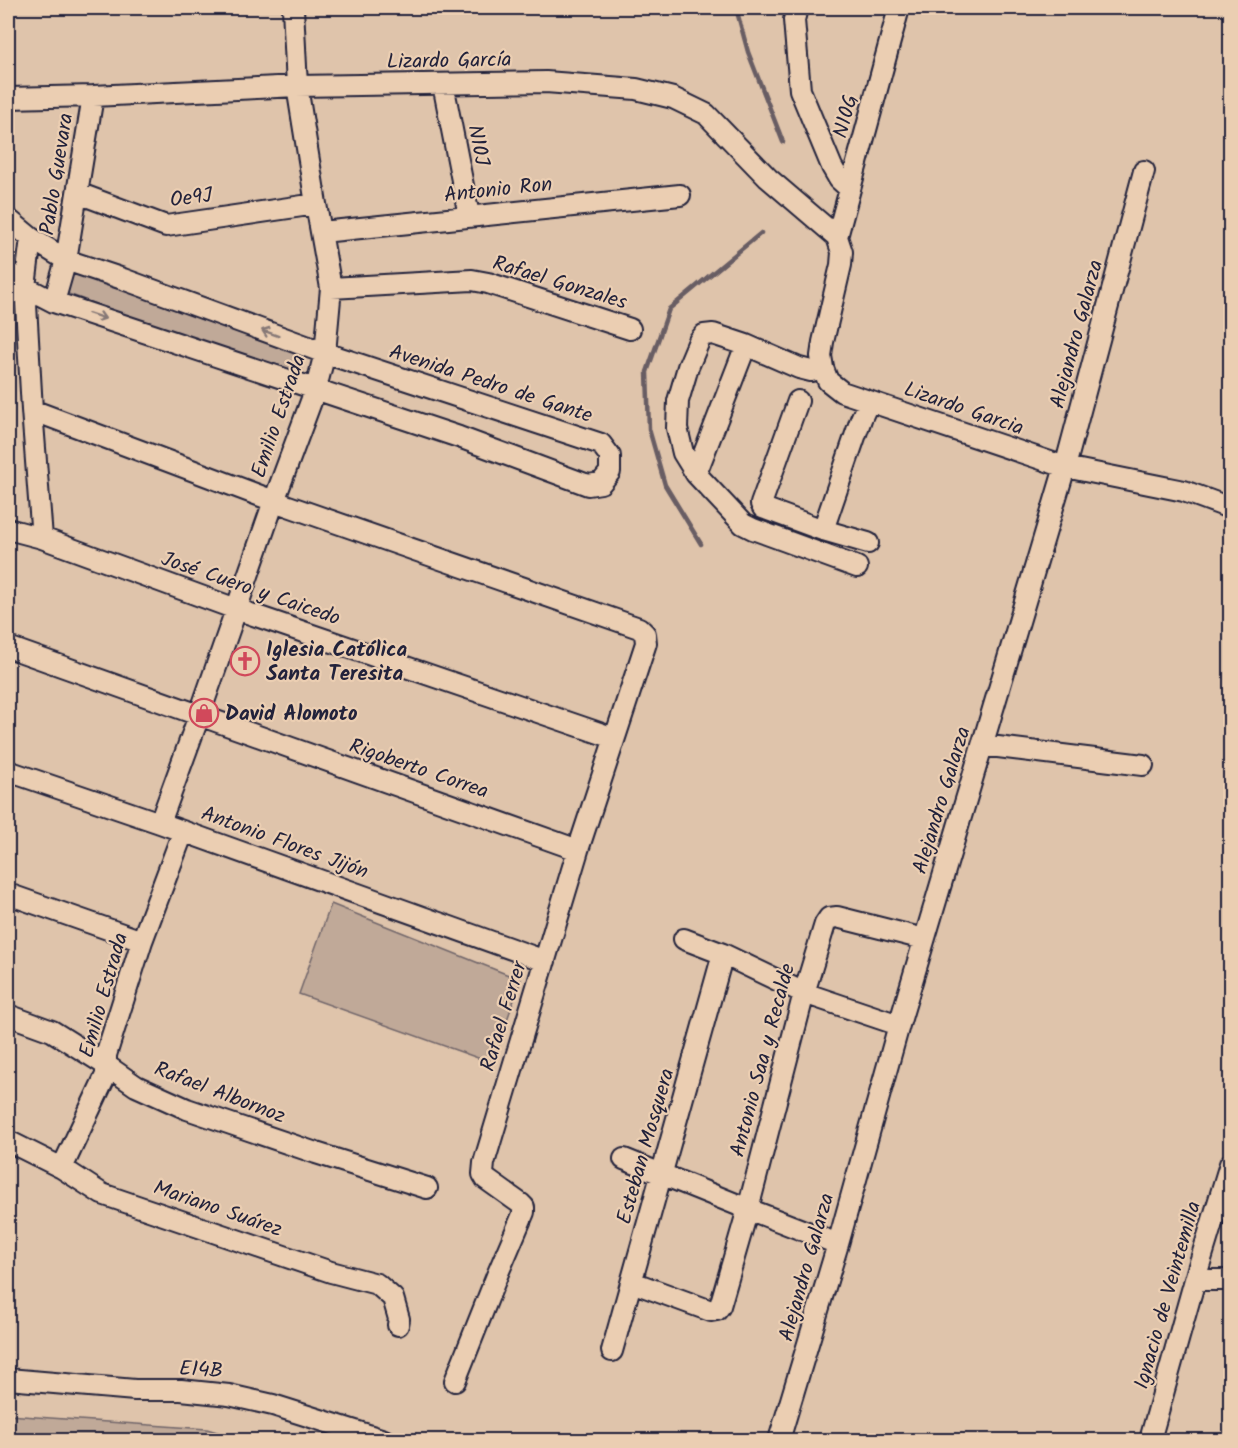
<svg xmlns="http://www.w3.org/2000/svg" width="1238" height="1448" font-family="Kalam,sans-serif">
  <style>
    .green { fill: #c0a998; stroke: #71666a; stroke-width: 1.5 }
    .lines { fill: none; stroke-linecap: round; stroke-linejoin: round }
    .stream { stroke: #685d64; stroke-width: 4.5 }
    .minor-casing { stroke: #22223b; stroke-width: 24 }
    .minor { stroke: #ebceb2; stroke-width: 20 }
    .oneway { stroke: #867876 }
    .labels { text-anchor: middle; stroke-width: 4.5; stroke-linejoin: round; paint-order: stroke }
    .street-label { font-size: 21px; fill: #22223b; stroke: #ebceb2 }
    .poi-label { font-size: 21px; font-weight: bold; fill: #22223b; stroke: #ebceb2; text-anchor: start }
  </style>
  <rect width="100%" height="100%" fill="#dfc4ab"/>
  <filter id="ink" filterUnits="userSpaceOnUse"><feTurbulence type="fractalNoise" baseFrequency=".0167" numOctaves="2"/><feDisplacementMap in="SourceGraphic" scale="12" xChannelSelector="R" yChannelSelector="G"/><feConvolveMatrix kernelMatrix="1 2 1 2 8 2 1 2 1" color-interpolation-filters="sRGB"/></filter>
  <g filter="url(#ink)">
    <path class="green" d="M74,268L305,353L300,380L66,293Z
      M331,904L521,980L492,1063L299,994Z
      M8,1415L207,1429L244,1440H8Z"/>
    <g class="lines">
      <path class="stream" d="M736,8L748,52L783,142
        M701,544L665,485L649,429L647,372L669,309L761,233"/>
      <g class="minor-casing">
        <path id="minor" d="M797,8L794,20L800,90L832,167L839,179L850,189
          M443,84L469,216
          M8,98L93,96L297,86L546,82L636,89L673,98L706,114L768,178L837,237
          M78,193L166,226L316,204
          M8,219L31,238L66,260L123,279L325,353L601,444L610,456V472L601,483L588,485L459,437L54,302L25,287L8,272
          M322,232L680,195
          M837,237L842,252L841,265L823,342L821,356L823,368L828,381L842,392L1065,467L1184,491L1230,508
          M837,237L899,8
          M31,238L25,287L32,410L42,538
          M331,288L472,280L488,283L630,329
          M54,302L66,260L93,96
          M823,368L811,371L799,368L746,345L713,334L704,335L699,341L688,367L678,401L677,428L683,453L696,474L743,524L753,529L857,567
          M798,401L761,504L763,508L823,530L868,543
          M32,410L274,501L639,628L645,634L646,643L578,850L484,1163L483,1174L486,1179L521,1204L524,1207V1212L498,1273L455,1381
          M696,474L746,345
          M8,529L42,538L236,609L614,738
          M823,530L861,419L869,401
          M8,647L578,850
          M982,745L1143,765
          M8,771L160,823L545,961
          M160,823L199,716L274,501L316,388L325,353L331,288L316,204L297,86L293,8
          M8,894L142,941
          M684,939L723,954L804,993L899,1025
          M8,1015L52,1031L106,1065L136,1086L187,1109L316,1153L427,1188
          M8,1141L62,1168L102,1194L331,1272L377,1284L393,1298L399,1319L398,1325
          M624,1159L748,1209L838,1244
          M62,1168L106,1075V1055L142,941L183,832
          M1196,1280H1230
          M632,1282L711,1311L717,1310L720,1306L748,1209L804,993L825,924L829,918L837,917L924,939
          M612,1351L723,954
          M8,1379L135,1390H181L229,1395L273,1405L384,1440
          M779,1440L838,1244L899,1025L1065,467L1144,171
          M1150,1440L1198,1269L1230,1164"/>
      </g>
      <use href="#minor" class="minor"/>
    </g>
    <defs><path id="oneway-shaft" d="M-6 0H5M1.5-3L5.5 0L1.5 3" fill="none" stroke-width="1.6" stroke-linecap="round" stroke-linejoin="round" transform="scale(1.5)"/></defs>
    <g class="oneway">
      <use href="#oneway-shaft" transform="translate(97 316) rotate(18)"/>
      <use href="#oneway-shaft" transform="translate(270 333) rotate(-160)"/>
    </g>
  </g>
  <defs>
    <g id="church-ring" transform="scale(1.5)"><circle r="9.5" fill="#ebceb2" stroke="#d1495b" stroke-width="1.5"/><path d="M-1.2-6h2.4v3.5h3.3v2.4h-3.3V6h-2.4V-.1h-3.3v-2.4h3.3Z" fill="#d1495b"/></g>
    <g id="shop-ring" transform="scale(1.5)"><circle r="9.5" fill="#ebceb2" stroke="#d1495b" stroke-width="1.5"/><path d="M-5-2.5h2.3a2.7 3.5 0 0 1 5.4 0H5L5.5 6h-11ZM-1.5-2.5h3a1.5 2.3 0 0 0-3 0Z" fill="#d1495b"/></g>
  </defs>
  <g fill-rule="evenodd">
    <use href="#church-ring" x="245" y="661"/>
    <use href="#shop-ring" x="204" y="713"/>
  </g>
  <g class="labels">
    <g class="street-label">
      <text transform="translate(449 60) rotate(-1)" y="7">Lizardo García</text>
      <text transform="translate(845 116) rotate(-75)" y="7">N10G</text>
      <text transform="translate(479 145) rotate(79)" y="7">N10J</text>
      <text transform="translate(56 174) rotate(-81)" y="7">Pablo Guevara</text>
      <text transform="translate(498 189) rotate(-6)" y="7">Antonio Ron</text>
      <text transform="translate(191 197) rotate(-7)" y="7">Oe9J</text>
      <text transform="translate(560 282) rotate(17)" y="7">Rafael Gonzales</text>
      <text transform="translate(1076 334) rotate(-75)" y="7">Alejandro Galarza</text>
      <text transform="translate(491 383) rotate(18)" y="7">Avenida Pedro de Gante</text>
      <text transform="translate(964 408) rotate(19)" y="7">Lizardo Garcia</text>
      <text transform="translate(278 416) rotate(-71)" y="7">Emilio Estrada</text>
      <text transform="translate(251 588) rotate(19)" y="7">José Cuero y Caicedo</text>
      <text transform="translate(419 768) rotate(19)" y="7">Rigoberto Correa</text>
      <text transform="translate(941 800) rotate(-73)" y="7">Alejandro Galarza</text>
      <text transform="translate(285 842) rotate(20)" y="7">Antonio Flores Jijón</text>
      <text transform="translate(103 995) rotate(-74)" y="7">Emilio Estrada</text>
      <text transform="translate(503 1016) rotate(-73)" y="7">Rafael Ferrer</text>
      <text transform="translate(762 1060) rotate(-75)" y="7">Antonio Saa y Recalde</text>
      <text transform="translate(220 1092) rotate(21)" y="7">Rafael Albornoz</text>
      <text transform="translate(645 1146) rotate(-74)" y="7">Esteban Mosquera</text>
      <text transform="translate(218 1208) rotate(19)" y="7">Mariano Suárez</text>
      <text transform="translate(806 1267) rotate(-74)" y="7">Alejandro Galarza</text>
      <text transform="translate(1167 1295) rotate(-74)" y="7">Ignacio de Veintemilla</text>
      <text transform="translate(201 1369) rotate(4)" y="7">E14B</text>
    </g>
    <g class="poi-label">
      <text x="266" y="656">Iglesia Católica<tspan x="266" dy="24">Santa Teresita</tspan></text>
      <text x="225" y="720">David Alomoto</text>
    </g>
  </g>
  <rect width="1238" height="1448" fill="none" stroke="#ebceb2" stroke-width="30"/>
  <rect x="15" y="15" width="1208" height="1418" fill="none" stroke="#22223b" stroke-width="2" filter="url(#ink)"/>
</svg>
